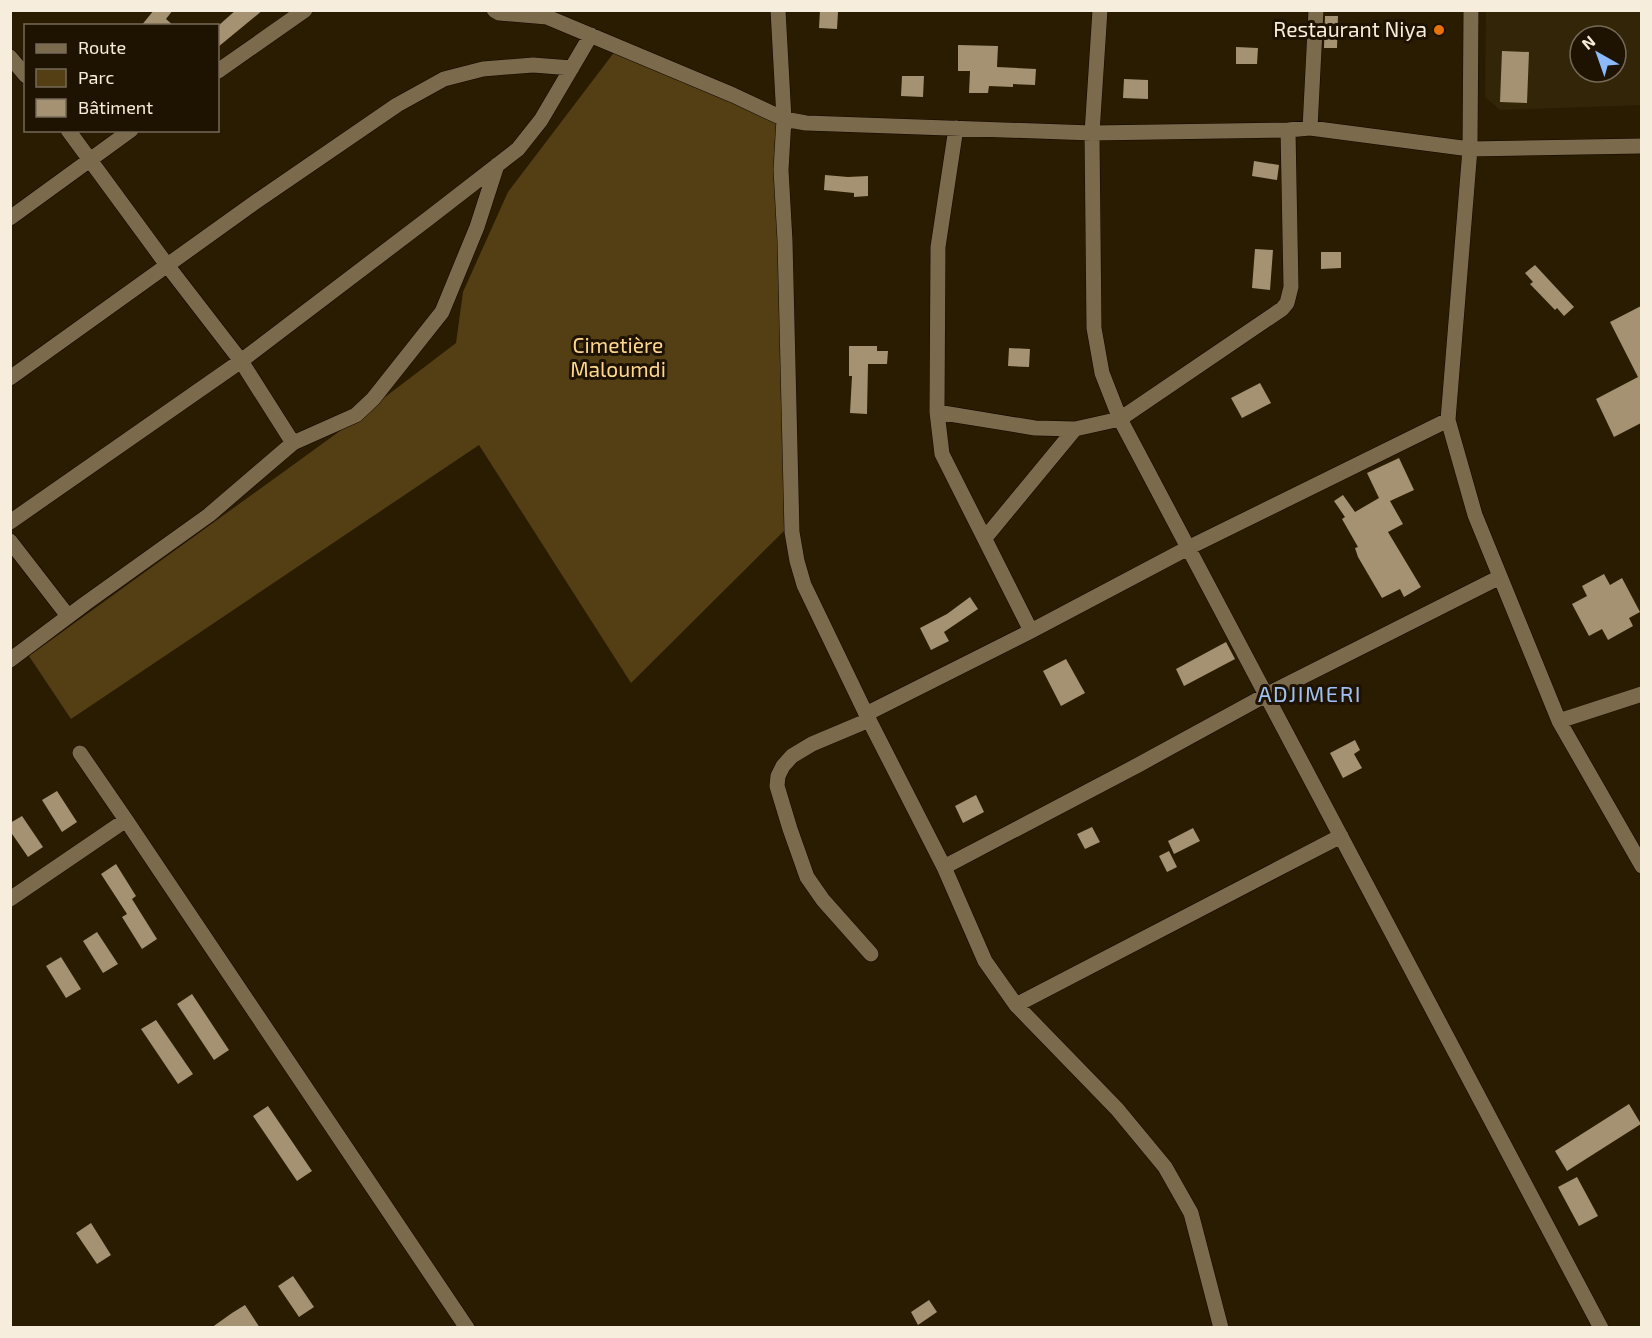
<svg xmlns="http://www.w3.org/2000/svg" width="1652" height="1338" font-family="'Exo 2',sans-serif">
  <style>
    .built { fill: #332508; fill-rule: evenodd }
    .green { fill: #543f15 }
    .building { fill: #a49272 }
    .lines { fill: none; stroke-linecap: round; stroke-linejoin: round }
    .minor-casing { stroke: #120600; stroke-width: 16 }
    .minor { stroke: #7b6a4c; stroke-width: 15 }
    .food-dot { fill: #e8710a; stroke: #1e1300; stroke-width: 2 }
    .labels { text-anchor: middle; stroke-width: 6; stroke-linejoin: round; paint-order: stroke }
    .poi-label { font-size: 21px; fill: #f7eddc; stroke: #1e1300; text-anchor: end }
    .park-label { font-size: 21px; fill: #fed68e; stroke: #1e1300 }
    .neighbourhood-label { font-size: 22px; letter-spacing: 1.5px; fill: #a0c1f3; stroke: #1e1300 }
  </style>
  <rect width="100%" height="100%" fill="#2a1c00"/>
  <path class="built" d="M1486,11H1641V105L1500,110L1485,97ZM1580,36H1616V72H1580Z"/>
  <path class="green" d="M622,42L776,121L785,530L631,683L479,445L71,719L29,656L351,423L456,343L463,292L508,192Z"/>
  <path class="building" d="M154,10H173L166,19L174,26H141Z
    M236,10H263L218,47V26Z
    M820,10L838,12L837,29L819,28Z
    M1325,16H1338L1337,48H1324Z
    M958,45L998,46L997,67L1036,69L1035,85L1013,84V87L989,86L988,93H969L970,71H958Z
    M1236,47L1258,48L1257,64H1236Z
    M1502,51L1529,52L1527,103L1500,102Z
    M902,76H924L923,97L901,96Z
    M1124,79L1148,80V99L1123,98Z
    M1254,161L1279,165L1277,180L1252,176Z
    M825,175L848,177L868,176V196L854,197V193L824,190Z
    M1255,249L1273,250L1270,290L1252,288Z
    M1321,252H1341V268L1321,269Z
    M1535,265L1574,307L1564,316L1557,308L1555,310L1530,284L1533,282L1525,273Z
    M1641,306V423L1614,437L1596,399L1638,377L1610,322Z
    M849,346H877V351H888L887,364H868L867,414L850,413L852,376H849Z
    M1009,348L1030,349L1029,367L1008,366Z
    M1260,383L1271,403L1242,418L1231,398Z
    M1399,458L1414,490L1390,501L1403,524L1388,532L1421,587L1404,597L1400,589L1382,598L1358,557L1355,548L1358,547L1342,519L1345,517L1334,501L1343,495L1355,512L1379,498L1367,473Z
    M1604,574L1610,585L1622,578L1640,612L1629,618L1633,626L1608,640L1602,629L1589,636L1572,604L1587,596L1582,586Z
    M970,597L978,609L944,632L949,641L931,650L920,628L947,614Z
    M1226,642L1235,659L1184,686L1176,669Z
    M1066,659L1085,693L1061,706L1043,671Z
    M1355,740L1360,750L1354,754L1362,768L1343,778L1330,753Z
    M57,791L77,822L62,832L42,800Z
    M976,795L984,812L963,823L955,806Z
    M22,816L43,847L28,857L10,831V823Z
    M1092,827L1100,842L1085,849L1077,834Z
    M1193,828L1200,841L1174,854L1168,841Z
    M1169,851L1177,867L1167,872L1159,856Z
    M116,864L136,896L132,899L157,939L142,949L122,917L127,914L101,874Z
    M97,932L118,964L103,973L83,941Z
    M61,957L81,989L66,998L46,966Z
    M192,994L229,1050L214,1060L177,1004Z
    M156,1020L193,1074L178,1084L141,1029Z
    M1629,1104L1641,1124L1567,1171L1555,1151Z
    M268,1106L312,1171L297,1181L253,1116Z
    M1577,1177L1598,1216L1579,1226L1558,1187Z
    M91,1223L111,1255L97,1264L76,1233Z
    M293,1276L314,1307L299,1317L278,1286Z
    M929,1300L937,1312L918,1325L911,1312Z
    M245,1305L260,1328H211L232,1313Z"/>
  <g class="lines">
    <g class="minor-casing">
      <path id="minor" d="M494,10L499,13L547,17L733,95L784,119L806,123L1092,133L1288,130L1310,128L1470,149L1642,146
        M778,10L784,119L781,170L785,241L792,532L797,561L804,585L869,720L944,867L985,961L1016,1005L1117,1109L1165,1167L1191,1213L1221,1328
        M1100,10L1092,133L1094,328L1102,373L1120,419L1601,1328
        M1471,10L1470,149L1448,420L1475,515L1559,721L1642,866
        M10,57L26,76
        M218,71L305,10
        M956,128L938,247L937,412L942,454L1031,631
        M1310,128L1316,10
        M68,130L167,265L241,361L293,443
        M10,218L131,130
        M10,378L254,203L397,105L444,79L483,69L533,65L572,68
        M937,412L1035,428L1075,429L1120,419L1282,309L1287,303L1291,287L1288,130
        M10,522L241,361L429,218L518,149L541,120L591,35
        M985,538L1075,429
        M10,541L68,616
        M10,660L86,603L209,515L293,443L356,415L373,399L442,312L477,227L497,165
        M866,714L1031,631L1188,548L1448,420
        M869,720L812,744L792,756L783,766L778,776L777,786L790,829L807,877L823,900L871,954
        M1559,721L1642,694
        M80,753L126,820L467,1328
        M944,867L1140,764L1266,695L1500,577
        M10,899L126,820
        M1016,1005L1341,836"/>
    </g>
    <use href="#minor" class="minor"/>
  </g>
  <circle class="food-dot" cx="1439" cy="30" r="6"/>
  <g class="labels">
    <g class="poi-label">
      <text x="1427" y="37">Restaurant Niya</text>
    </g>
    <g class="park-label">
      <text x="618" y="353">Cimetière<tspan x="618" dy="24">Maloumdi</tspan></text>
    </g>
    <g class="neighbourhood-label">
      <text x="1310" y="702">ADJIMERI</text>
    </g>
  </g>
  <rect width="1652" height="1338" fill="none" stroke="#f7eddc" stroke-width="24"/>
  <rect x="24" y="24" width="195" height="108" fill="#1e1300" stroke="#756a58" stroke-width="1.5"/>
  <rect x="36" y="44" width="30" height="9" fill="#7b6a4c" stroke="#756a58" stroke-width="1.5"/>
  <text x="78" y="54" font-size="18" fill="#f7eddc">Route</text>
  <rect x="36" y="69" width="30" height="18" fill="#543f15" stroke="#756a58" stroke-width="1.5"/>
  <text x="78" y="84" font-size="18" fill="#f7eddc">Parc</text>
  <rect x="36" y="99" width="30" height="18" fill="#a49272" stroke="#756a58" stroke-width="1.5"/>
  <text x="78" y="114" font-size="18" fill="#f7eddc">Bâtiment</text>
  <g transform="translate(1598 54) rotate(320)"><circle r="28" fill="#1e1300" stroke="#756a58" stroke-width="1.5"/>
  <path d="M0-4.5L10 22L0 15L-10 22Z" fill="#8cb9fc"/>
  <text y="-9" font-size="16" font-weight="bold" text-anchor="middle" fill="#f7eddc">N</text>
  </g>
</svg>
